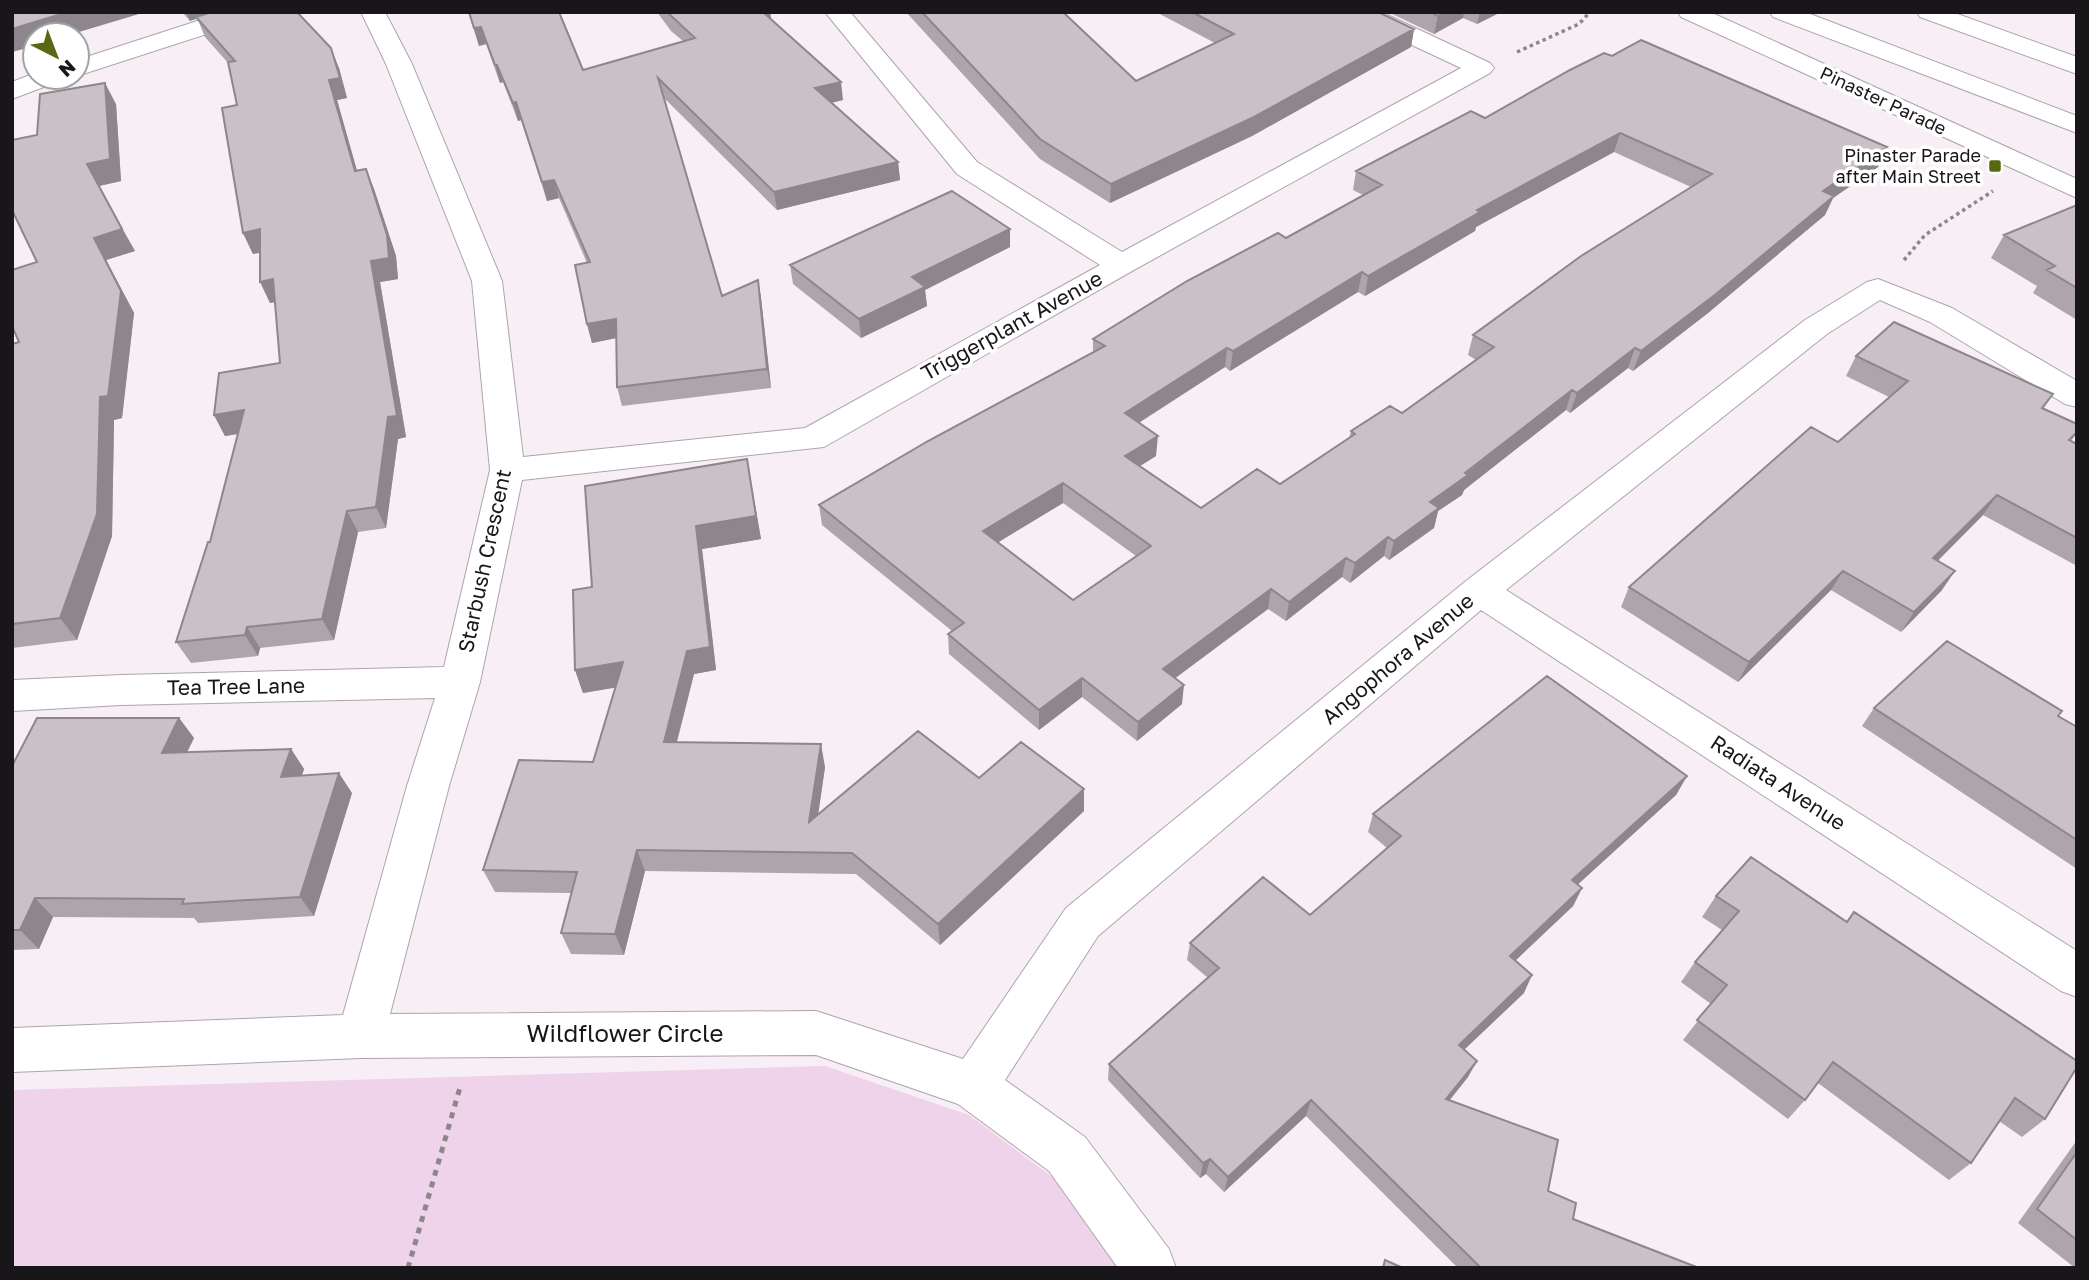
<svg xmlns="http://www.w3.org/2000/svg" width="2089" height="1280" font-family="'Golos Text',sans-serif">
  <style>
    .green { fill: #efd3eb }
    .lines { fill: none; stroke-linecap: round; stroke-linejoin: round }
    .minor-casing { stroke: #aea4ac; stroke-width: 2 }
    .major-casing { stroke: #aea4ac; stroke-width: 2 }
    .path-far1 { stroke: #8d878c; stroke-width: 3.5; stroke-dasharray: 3.5 3.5; stroke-linecap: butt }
    .path { stroke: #8d878c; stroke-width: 5; stroke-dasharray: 6 6; stroke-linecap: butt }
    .minor { fill: #fff; fill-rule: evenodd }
    .major { fill: #fff; fill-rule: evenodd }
    .wall { fill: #aea5ac; fill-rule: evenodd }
    .shaded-wall { fill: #8d868c }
    .building { fill: #cac0c8; stroke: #8d868c; stroke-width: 2; fill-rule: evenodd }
    .poi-dot { fill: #576915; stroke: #fff; stroke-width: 2.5 }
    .labels { text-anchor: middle; stroke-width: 7; stroke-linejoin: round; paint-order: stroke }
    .far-street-label { font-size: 18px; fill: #191619; stroke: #fff }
    .far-poi-label { font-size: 18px; fill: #191619; stroke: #fff; text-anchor: end }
    .street-label { font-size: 21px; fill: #191619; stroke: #fff }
    .near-street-label { font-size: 24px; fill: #191619; stroke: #fff }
  </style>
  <rect width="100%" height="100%" fill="#f8eef6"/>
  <path class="green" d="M825,1066L969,1115L1063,1185L1124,1268H12V1090Z"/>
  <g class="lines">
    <g class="minor-casing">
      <path id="minor" d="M225,12H262L259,17L77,76V60Z
        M361,12H385L412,64L502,281L523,457L805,428L1100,265L957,174L825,12H850L977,162L1122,252L1461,68L1352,17L1349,12H1381L1490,63L1494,68L1490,73L1132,271L824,447L522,480L480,682L449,786L390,1014L816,1011L963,1059L1066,908L1466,581L1805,320L1867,282L1878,279L1952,308L2077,381V407L2065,404L1930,322L1880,300L1827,334L1506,590L2077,951V997L2061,991L1481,610L1098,936L1005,1080L1085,1137L1169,1249L1176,1268H1118L1049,1171L958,1104L816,1055L361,1058L12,1072V1028L343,1015L407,786L435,698L121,705L12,711V680L121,675L444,667L490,470L472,281L386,64Z
        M1917,12H1952L2077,57V74L1920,17Z
        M35,73V77H61L57,82L12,99V82Z"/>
    </g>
    <g class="major-casing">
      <path id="major" d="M1678,12H1710L2077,179V198L1681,17Z
        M1770,12H1805L2077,116V133L1773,17Z"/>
    </g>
    <path class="path-far1" d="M1517,52L1579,24L1590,12
      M1904,260L1925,235L1993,191"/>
    <path class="path" d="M408,1268L461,1084"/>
    <use href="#minor" class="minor"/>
    <use href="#major" class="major"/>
  </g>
  <path class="wall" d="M182,12H297L339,68L347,98L337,100L357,171L366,169L374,189L396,256L398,279L380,282L406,437L398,439L386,528L358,532L334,640L260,648L258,656L191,663L176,642L210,542L238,434L225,436L214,415L280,363L275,302L270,303L260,253L253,254L243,233L237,105L229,64L205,37L197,18L190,21Z
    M468,12L583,70L683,41L671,31L657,12H770L771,20L843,100L831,103L898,162L900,180L777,210L664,98L722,296L758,280L761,298L771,388L622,406L617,387L616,338L592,343L587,324V263L559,198L547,201L521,120L518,121L503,82L500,83L486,44L479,46Z
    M906,12H1063L1136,81L1215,43L1156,12H1378L1414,29L1411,47L1252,136L1110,203L1040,159Z
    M1388,12H1501L1477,24L1463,18L1434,34Z
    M1612,56L1887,147L1878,167L1833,198L1825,215L1708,313L1633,371L1628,368L1570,413L1566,410L1464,490L1462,495L1438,511L1434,528L1389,560L1384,556L1350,583L1342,577L1286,621L1268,609L1175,678L1182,704L1137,741L1082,697L1039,730L949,654L948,634L952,631L822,525L819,505L1093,353V339L1286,238L1363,195L1353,190L1356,171L1485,118ZM1614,152L1691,187L1473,335L1468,355L1476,360L1402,413L1351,431L1349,438L1280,484L1201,508L1140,466L1156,456L1139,423L1225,367L1230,371L1358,292L1365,296L1475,231L1476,227ZM1063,503L1136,556L1073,600L998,542Z
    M116,104L121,181L99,186L135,251L106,260L134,313L122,418L114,420L112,536L77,640L12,648V344L19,342L37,262V135Z
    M2077,205V320L2033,293L2037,286L1991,258L2004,235Z
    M1010,229V247L925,290L927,306L861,338L793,284L790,265Z
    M1856,356L2053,394L2044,408L2077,433L2071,441L2077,444V566L1983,515L1938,561L1942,590L1901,632L1831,590L1738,682L1621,607L1629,587L1838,442L1889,397L1846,376Z
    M747,459L761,539L702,549L716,670L694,674L677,742L825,767L818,814L979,778L1084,811L940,945L856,874L645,871L624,955L571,954L561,933L572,893L495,892L483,870L593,762L616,687L583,693L575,670L592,587Z
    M1874,708L2059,716L2077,727V869L1862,726Z
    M179,718L194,738L187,752L291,749L304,769L302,775L352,793L314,916L198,923L194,918L53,917L39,949L12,950V766Z
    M1687,776L1676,795L1577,885L1582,888L1573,906L1515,961L1524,993L1464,1050L1468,1077L1450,1100L1548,1191L1573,1219L1699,1268H1458L1306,1116L1224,1192L1206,1174L1200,1178L1108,1080L1109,1064L1208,978L1187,960L1190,943L1310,915L1387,848L1368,832L1373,814Z
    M1716,896L2045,1119L2022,1137L1999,1121L1971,1163L1949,1180L1818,1083L1805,1100L1788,1119L1683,1040L1711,1004L1681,982L1695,962L1722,930L1702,917Z
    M2077,1140V1268H2075L2018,1223Z"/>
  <path class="shaded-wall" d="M68,12H139V14L69,35H35V46L12,52V29Z
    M186,12H216L190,21Z
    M768,12H770L773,29L764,13Z
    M1444,12H1464L1463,18L1434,34L1438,16Z
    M1480,12H1501L1477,24Z
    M481,27L486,44L479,46L474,28Z
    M1414,29L1411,47L1252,136L1110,203L1111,184Z
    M331,48L339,68L347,98L337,100L363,192L355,171L329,80Z
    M495,65H497L503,82L500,83Z
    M841,82L843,100L817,106L815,88Z
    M105,83L116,104L121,181L99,186L87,164Z
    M516,102L521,120L518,121L513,103Z
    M1620,133L1614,152L1476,227L1475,231L1365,296L1368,276L1477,210Z
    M1887,147L1878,167L1833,198L1825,215L1708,313L1633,371L1641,351L1823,191Z
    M898,162L900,180L777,210L774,192Z
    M366,169L374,189L396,256L398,279L380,282L406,437L398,439L386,528L376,507Z
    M554,180L559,198L547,201L542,182Z
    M122,229L135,251L106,260L134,313L122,418L114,420L112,536L77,640L60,618L100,397L94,238Z
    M260,229L270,250L253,254L243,233Z
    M1010,229V247L925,290L927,306L861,338L859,319L912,277Z
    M1362,272L1358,292L1230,371L1233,351Z
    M273,279L283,301L270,303L260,282Z
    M758,280L761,298L771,388L767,369Z
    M616,319L621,337L592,343L587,324Z
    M1227,348L1225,367L1124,432L1125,413Z
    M1635,348L1628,368L1570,413L1577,393Z
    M1572,390L1566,410L1464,490L1462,495L1438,511L1434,528L1389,560L1394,541L1430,502Z
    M244,410L255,431L225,436L214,415Z
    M1158,436L1156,456L1124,476L1125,456Z
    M747,459L761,539L702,549L716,670L694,674L671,764L664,742L687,651L696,526Z
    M1063,483V503L984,551L983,531Z
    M1997,495L1983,515L1920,578L1933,558Z
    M347,511L358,532L334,640L322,619Z
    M1388,537L1384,556L1350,583L1355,563Z
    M1346,558L1342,577L1286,621L1289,602Z
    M1843,571L1831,590L1738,682L1749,662Z
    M1955,571L1942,590L1901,632L1914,612Z
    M1271,589L1268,609L1162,688L1163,669Z
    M247,627L260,648L258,656L245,635Z
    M623,662L631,685L583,693L575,670Z
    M1082,678V697L1039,730V710Z
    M1184,685L1182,704L1137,741L1138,722Z
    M179,718L194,738L177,773L162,753Z
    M821,744L825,767L814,844L809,822Z
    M291,749L304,769L295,796L281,777Z
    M339,773L352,793L314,916L300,897Z
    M1687,776L1676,795L1563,898L1572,880Z
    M1084,789V811L940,945L938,924Z
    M637,850L645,871L624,955L615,934Z
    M1582,888L1573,906L1501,974L1510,956Z
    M35,898L53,917L39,949L20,930Z
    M1532,975L1524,993L1451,1062L1459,1045Z
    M1477,1061L1468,1077L1438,1114L1446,1099Z
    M1311,1100L1306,1116L1224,1192L1228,1177Z
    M1210,1159L1206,1174L1200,1178L1203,1163Z"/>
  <path class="building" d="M12,12H68L12,29Z
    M212,12H297L331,48L340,78L329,80L355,171L366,169L387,235L389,258L371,261L397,416L388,417L376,507L347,511L322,619L247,627L245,635L176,642L208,542H210L244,410L214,415L219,373L280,363L273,279L260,282V229L243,233L222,108L237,105L228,62L235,61L196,17Z
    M469,12H559L583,70L695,38L667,12H768L764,13L841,82L815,88L898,162L774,192L658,78L722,296L758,280L767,369L617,387L616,319L587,324L575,265L590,262L554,180L542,182L516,102L513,103L497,65H495L481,27L474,28Z
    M922,12H1063L1136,81L1234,34L1192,12H1378L1414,29L1254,117L1111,184L1040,139Z
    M1431,12H1444L1438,16Z
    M1641,40L1887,147L1823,191L1834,196L1716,294L1641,351L1635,348L1577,393L1572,390L1465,473L1468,475L1430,502L1439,508L1394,541L1388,537L1355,563L1346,558L1289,602L1271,589L1163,669L1184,685L1138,722L1082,678L1039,710L948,634L964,623L819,505L928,441L1105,346L1093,339L1187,281L1278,233L1286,238L1382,185L1356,171L1471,111L1485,118L1570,70L1604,53L1612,56ZM1620,133L1712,174L1581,256L1473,335L1494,347L1402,413L1390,406L1351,431L1355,434L1280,484L1257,469L1201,508L1125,456L1158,436L1125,413L1227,348L1233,351L1362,272L1368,276L1480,212L1477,210ZM1063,483L1151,546L1073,600L983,531Z
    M105,83L110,159L87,164L122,229L94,238L121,291L108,396L100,397L97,514L60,618L12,624V344L19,342L12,326V270L37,262L12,210V140L37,135L40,94Z
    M952,191L1010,229L912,277L925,287L859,319L790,265Z
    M2077,205V288L2047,270L2055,266L2004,235Z
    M1894,322L2053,394L2042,408L2077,424V432L2069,440L2077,444V538L1997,495L1933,558L1955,571L1914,612L1843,571L1749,662L1629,587L1811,427L1838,442L1908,381L1856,356Z
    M747,459L756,516L696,526L710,647L687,651L664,742L821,744L809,822L918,731L979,778L1021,742L1084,789L938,924L852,853L637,850L615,934L561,933L577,872L483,870L519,760L593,762L623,662L575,670L573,590L592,587L585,486Z
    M1947,641L2062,711L2058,716L2077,727V840L1874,708Z
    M1547,676L1687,776L1572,880L1582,888L1510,956L1532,975L1459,1045L1477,1061L1446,1099L1558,1140L1548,1191L1576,1203L1573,1219L1699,1268H1481L1311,1100L1228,1177L1210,1159L1203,1163L1109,1064L1219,968L1190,943L1263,877L1310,915L1401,836L1373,814Z
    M37,718H179L162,753L291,749L281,777L339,773L300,897L182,904L184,899L35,898L20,930H12V766Z
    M1751,857L1847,922L1854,912L2077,1061V1067L2045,1119L2015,1098L1971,1163L1833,1062L1805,1100L1697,1020L1727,985L1695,962L1739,911L1716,896Z
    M2077,1152V1240L2037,1209Z
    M1385,1260L1403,1268H1383Z"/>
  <rect class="poi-dot" x="1988" y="159" width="14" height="14" rx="3.5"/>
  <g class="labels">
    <g class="far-street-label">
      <text transform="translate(1883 101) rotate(25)" y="6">Pinaster Parade</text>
    </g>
    <g class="far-poi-label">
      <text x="1981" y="162">Pinaster Parade<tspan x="1981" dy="21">after Main Street</tspan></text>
    </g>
    <g class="street-label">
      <text transform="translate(1012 326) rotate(-29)" y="7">Triggerplant Avenue</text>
      <text transform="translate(485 561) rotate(-78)" y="7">Starbush Crescent</text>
      <text transform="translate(1398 659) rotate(-40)" y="7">Angophora Avenue</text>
      <text transform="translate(236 687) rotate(-1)" y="7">Tea Tree Lane</text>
      <text transform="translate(1778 783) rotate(33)" y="7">Radiata Avenue</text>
    </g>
    <g class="near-street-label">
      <text x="625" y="1042">Wildflower Circle</text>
    </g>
  </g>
  <rect width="2089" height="1280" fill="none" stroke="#191619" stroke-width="28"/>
  <g transform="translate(56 56) rotate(138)"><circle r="33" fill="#ffffff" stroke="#a3a2a3" stroke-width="2"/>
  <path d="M0-5L12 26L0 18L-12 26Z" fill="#576915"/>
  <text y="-10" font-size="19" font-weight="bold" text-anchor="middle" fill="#191619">N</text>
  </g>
</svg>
